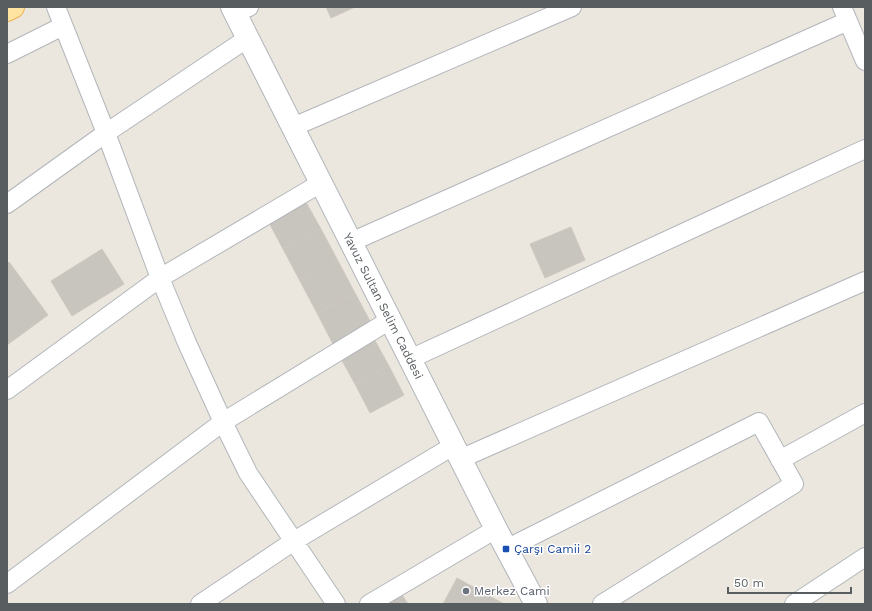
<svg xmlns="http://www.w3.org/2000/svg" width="872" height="611" font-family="'Work Sans',sans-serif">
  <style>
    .building { fill: #c8c4be; stroke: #d0c8be }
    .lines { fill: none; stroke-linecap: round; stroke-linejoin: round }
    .street-casing { stroke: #b2b6ba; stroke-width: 20 }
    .secondary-casing { stroke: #b1b6ba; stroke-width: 24 }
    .primary-casing { stroke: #efb054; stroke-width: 24 }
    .street { stroke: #fff; stroke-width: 18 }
    .secondary { stroke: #fff; stroke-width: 22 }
    .primary { stroke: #fee3a1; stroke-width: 22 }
    .transit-dot { fill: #1a4fb4; stroke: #fff; stroke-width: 1.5 }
    .worship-dot { fill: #6b7280; stroke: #fff; stroke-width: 1.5 }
    .labels { text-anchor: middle; stroke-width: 3; stroke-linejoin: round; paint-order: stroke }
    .street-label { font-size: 12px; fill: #585d60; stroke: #fff }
    .transit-label { font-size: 12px; fill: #164399; stroke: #fff; text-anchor: start }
    .worship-label { font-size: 12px; fill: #5b616d; stroke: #fff; text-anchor: start }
  </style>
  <rect width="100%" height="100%" fill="#ebe7df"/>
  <path class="building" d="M326,7H355L331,18Z
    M303,197L321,229L283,249L266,217Z
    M571,227L585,260L545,278L530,244Z
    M321,229L338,261L300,281L283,249Z
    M102,249L124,284L72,316L51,281Z
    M338,261L355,293L317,313L300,281Z
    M9,262L48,315L7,345V264Z
    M355,293L372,325L334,346L317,313Z
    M373,337L389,366L355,384L339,355Z
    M389,366L404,395L370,413L355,384Z
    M457,578L504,604H443Z
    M402,595L408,604H389Z"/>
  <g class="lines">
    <g class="street-casing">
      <path id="street" d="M56,7L106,133L160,278L187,343L223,422L248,473L336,604
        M842,7L865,61
        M235,13L249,7
        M7,54L63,26
        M293,127L572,7
        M7,204L106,133L248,38
        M351,242L848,21
        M410,359L865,149
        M7,390L160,278L321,183
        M460,459L865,281
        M780,460L865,413
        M506,549L759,422L794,484L602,604
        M7,584L223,422L390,320
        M200,604L294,541L453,446
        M369,604L496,529
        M794,604L865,557"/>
    </g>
    <g class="secondary-casing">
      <g id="secondary">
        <path id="s1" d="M232,7L496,529L536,604"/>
      </g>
    </g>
    <g class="primary-casing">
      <path id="primary" d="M7,10L13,7"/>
    </g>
    <use href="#street" class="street"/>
    <use href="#secondary" class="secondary"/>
    <use href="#primary" class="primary"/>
  </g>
  <rect class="transit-dot" x="502" y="545" width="8" height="8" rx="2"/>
  <circle class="worship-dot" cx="466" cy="591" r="4"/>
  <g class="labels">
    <g class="street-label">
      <text dy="4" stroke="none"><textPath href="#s1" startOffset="335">Yavuz Sultan Selim Caddesi</textPath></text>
    </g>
    <g class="transit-label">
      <text x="514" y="553">Çarşı Camii 2</text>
    </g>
    <g class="worship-label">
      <text x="474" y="595">Merkez Cami</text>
    </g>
  </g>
  <rect width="872" height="611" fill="none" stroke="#585d60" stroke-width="16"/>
  <path d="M728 587v6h123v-6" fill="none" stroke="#585d60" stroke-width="2"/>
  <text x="734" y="587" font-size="12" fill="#585d60" stroke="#ffffff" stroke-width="3" paint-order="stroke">50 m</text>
</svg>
